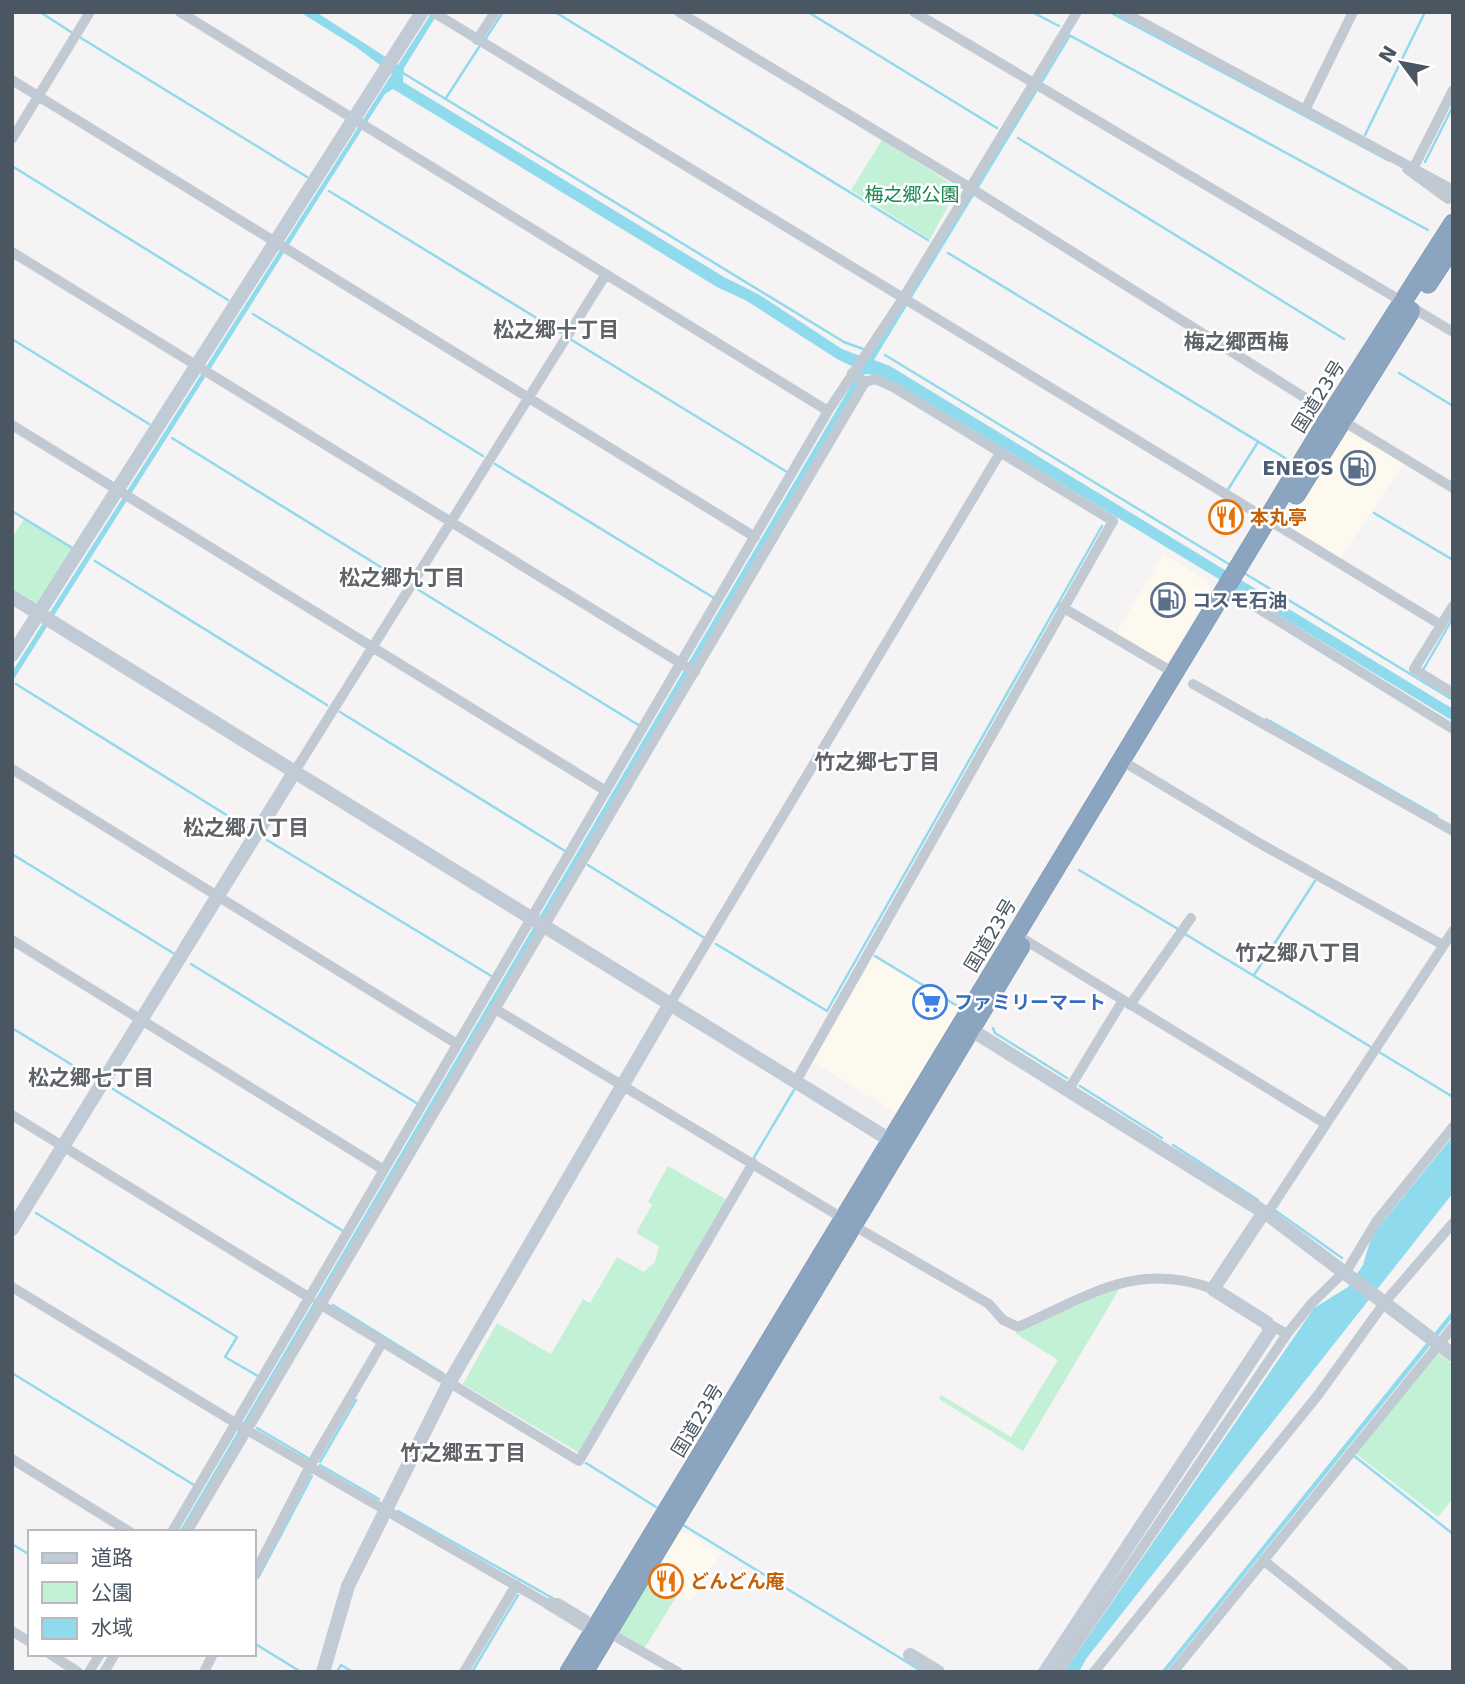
<svg xmlns="http://www.w3.org/2000/svg" width="1465" height="1684" font-family="'DejaVu Sans','Noto Sans JP',sans-serif">
  <style>
    .commercial { fill: #fdf9ef }
    .green { fill: #c3f1d5 }
    .water { fill: #90daee }
    .lines { fill: none; stroke-linecap: round; stroke-linejoin: round }
    .stream { stroke: #90daee; stroke-width: 2.5 }
    .highway-casing { stroke: #7690ad; stroke-width: 19 }
    .street { stroke: #c1cad2; stroke-width: 10 }
    .secondary { stroke: #c1cbd6; stroke-width: 14 }
    .highway { stroke: #8ba5c1; stroke-width: 18 }
    .labels { text-anchor: middle; stroke-width: 5; stroke-linejoin: round; paint-order: stroke }
    .park-label { font-size: 19px; fill: #17864f; stroke: #fff }
    .street-label { font-size: 19px; fill: #4a5661; stroke: #fff }
    .service-label { font-size: 19px; font-weight: bold; fill: #4e5e75; stroke: #fff; text-anchor: end }
    .food-label { font-size: 19px; font-weight: bold; fill: #c56008; stroke: #fff; text-anchor: start }
    .shop-label { font-size: 19px; font-weight: bold; fill: #366cbe; stroke: #fff; text-anchor: start }
    .neighbourhood-label { font-size: 21px; font-weight: bold; fill: #5f6368; stroke: #fff }
  </style>
  <rect width="100%" height="100%" fill="#f5f3f3"/>
  <path class="commercial" d="M1346,430L1404,463L1341,558L1290,527L1289,521Z
    M1163,554L1206,580L1212,590L1166,664L1116,634Z
    M870,955L959,1009L896,1113L812,1061Z
    M678,1532L688,1533L721,1553L691,1602L651,1578Z"/>
  <path class="green" d="M882,140L958,188L930,239L851,190Z
    M24,519L73,549L40,602L34,603L12,590V538Z
    M668,1166L727,1200L581,1454L463,1384L497,1323L551,1354L583,1299L590,1303L617,1257L644,1272L655,1262L659,1246L636,1233L652,1205L648,1202Z
    M1121,1286L1023,1451L939,1399L941,1395L1011,1437L1058,1360L1015,1333Z
    M1438,1353L1453,1365V1498L1438,1517L1355,1453Z
    M651,1578L678,1594L644,1649L617,1635Z"/>
  <path class="water" d="M300,12H316L398,65L432,12L435,18L404,68L403,82L724,277L758,294L842,349L868,359L1069,35L1071,36L874,360L890,366L1453,709V721L897,384L877,375L865,374L183,1532H179L860,370L837,359L747,301L717,287L393,89L385,94L363,128L12,682V672L392,74L356,47Z
    M1107,12H1113L1390,160L1389,162Z
    M1453,1136V1193L1086,1659L1079,1672H1064L1314,1308L1348,1287L1363,1265L1372,1235Z
    M1453,1310V1317L1417,1362L1166,1672H1161Z"/>
  <g class="lines">
    <path class="stream" d="M40,12L71,32
      M555,12L928,240
      M808,12L997,128
      M1032,12L1059,26
      M1069,35L1428,230
      M81,38L307,177
      M486,38L503,12
      M403,73L844,342L863,349
      M446,98L479,47
      M1365,135L1425,12
      M1018,138L1344,339
      M1425,162L1453,106
      M12,166L228,300
      M329,191L561,333
      M948,253L1290,461
      M253,314L483,456
      M12,339L149,424
      M570,339L787,472
      M885,355L1232,566
      M1399,373L1453,406
      M172,438L405,582
      M495,464L714,598
      M1227,491L1258,442
      M12,511L74,549
      M1374,513L1453,560
      M95,561L327,705
      M1244,573L1453,700
      M417,589L640,726
      M1423,670L1453,618
      M16,684L249,829
      M340,712L565,851
      M1266,719L1437,816
      M267,840L493,977
      M12,854L173,953
      M588,865L703,937
      M1079,870L1178,929
      M1185,934L1371,1047
      M716,944L827,1011L1102,526
      M875,956L959,1007
      M191,964L418,1104
      M1254,975L1315,881
      M12,1028L95,1079
      M993,1028L995,1033L1067,1078
      M1379,1052L1453,1097
      M1080,1086L1162,1138
      M113,1089L343,1231
      M1173,1145L1258,1200
      M753,1159L794,1090
      M1276,1211L1342,1258
      M36,1213L237,1337L225,1357L258,1376
      M333,1305L444,1374
      M12,1373L194,1485
      M257,1428L308,1458
      M1353,1455L1453,1534
      M320,1462L356,1400
      M586,1463L656,1507
      M320,1465L379,1499
      M398,1511L554,1599
      M683,1525L923,1672
      M12,1544L30,1555
      M258,1578L312,1476
      M254,1587V1586
      M254,1643L301,1672
      M337,1672L341,1665L353,1672
      M472,1672L518,1595"/>
    <g class="highway-casing">
      <path id="highway" d="M1428,284L1453,246
        M1296,495L1411,311
        M569,1672L1331,414L1453,223
        M584,1672L1021,946"/>
    </g>
    <path class="street" d="M180,12L828,411
      M433,12L1441,625
      M679,12L969,187L1331,414
      M914,12L1403,302
      M1123,12L1453,190
      M477,40L495,12
      M12,80L755,537
      M1305,110L1353,12
      M12,139L90,12
      M1407,169L1448,199
      M1413,169L1453,90
      M12,252L695,672
      M1413,308L1453,332
      M1343,421L1453,488
      M12,425L606,791
      M1235,594L1453,729
      M1453,606L1414,669L1453,693
      M1062,607L1164,667
      M1193,684L1453,831
      M1129,765L1259,843L1443,945
      M12,769L457,1044
      M295,771L606,274
      M12,940L384,1170
      M1025,940L1326,1124
      M670,1004L1000,453
      M1130,1005L1191,918
      M497,1010L834,1213
      M795,1083L1113,521L893,387L875,379L865,382L852,373
      M1069,1089L1123,1000
      M12,1115L310,1298
      M1267,1214L1453,931
      M863,1231L989,1304L1003,1320L1018,1327C1087,1297 1136,1260 1213,1289
      M1346,1272L1376,1222L1453,1127
      M12,1287L247,1430L546,1603H558L586,1620
      M318,1303L579,1461L753,1163
      M1267,1323L1287,1334L1311,1304L1345,1271
      M12,1459L130,1532
      M172,1532L828,411L902,300L1077,12
      M187,1532L865,382
      M1263,1560L1404,1672
      M254,1575L310,1466L382,1343
      M547,1604L593,1632
      M12,1631L30,1642
      M618,1638L678,1672
      M50,1654L78,1672
      M89,1672L100,1654
      M104,1672L115,1654
      M204,1672L213,1654
      M464,1672L516,1585
      M1058,1672L1287,1334
      M1094,1672L1318,1395L1385,1302L1453,1223
      M1173,1672L1453,1327"/>
    <path class="secondary" d="M12,597L898,1145
      M12,655L422,12
      M962,1024L1267,1214L1453,1355
      M12,1229L295,771
      M910,1655L938,1672
      M323,1672L348,1586L449,1383L670,1004
      M1045,1672L1270,1331L1267,1323L1213,1289L1264,1212"/>
    <use href="#highway" class="highway"/>
  </g>
  <defs>
    <g id="fuel-ring" transform="scale(1.75)"><circle r="9.5" fill="#fff" stroke="#5c6f8a" stroke-width="1.5"/><path d="M-5.5-6h7V0h2V4h1.3V-2.5L3-4.5l.8-.8L6-3V5H2.5V1h-1V6h-7ZM-4.2-4.7v3.2H.2V-4.7Z" fill="#5c6f8a"/></g>
    <g id="restaurant-ring" transform="scale(1.75)"><circle r="9.5" fill="#fff" stroke="#e8710a" stroke-width="1.5"/><path d="M-5-6h1v4h1v-4h1v4h1v-4h1v5L-1.5 .5V6h-2V.5L-5-1ZM5-6V6H3V1.5H1.5Q1.5-4 5-6Z" fill="#e8710a"/></g>
    <g id="supermarket-ring" transform="scale(1.75)"><circle r="9.5" fill="#fff" stroke="#3f7fe0" stroke-width="1.5"/><path d="M-6-5.5h2.5l.6 2H6L4.5 2H-2.5L-4.4-4H-6ZM-1.5 3.2a1.3 1.3 0 1 0 .1 0ZM3 3.2a1.3 1.3 0 1 0 .1 0Z" fill="#3f7fe0"/></g>
  </defs>
  <g fill-rule="evenodd">
    <use href="#fuel-ring" x="1358" y="468"/>
    <use href="#restaurant-ring" x="1226" y="517"/>
    <use href="#fuel-ring" x="1168" y="600"/>
    <use href="#supermarket-ring" x="930" y="1002"/>
    <use href="#restaurant-ring" x="666" y="1581"/>
  </g>
  <g class="labels">
    <g class="park-label">
      <text x="912" y="201">梅之郷公園</text>
    </g>
    <g class="street-label">
      <text transform="translate(1318 396) rotate(-58)" y="7">国道23号</text>
      <text transform="translate(990 935) rotate(-59)" y="7">国道23号</text>
      <text transform="translate(697 1420) rotate(-59)" y="7">国道23号</text>
    </g>
    <g class="service-label">
      <text x="1334" y="475">ENEOS</text>
      <text x="1192" y="607" text-anchor="start">コスモ石油</text>
    </g>
    <g class="food-label">
      <text x="1250" y="524">本丸亭</text>
      <text x="690" y="1588">どんどん庵</text>
    </g>
    <g class="shop-label">
      <text x="954" y="1009">ファミリーマート</text>
    </g>
    <g class="neighbourhood-label">
      <text x="556" y="337">松之郷十丁目</text>
      <text x="1236" y="349">梅之郷西梅</text>
      <text x="402" y="585">松之郷九丁目</text>
      <text x="877" y="769">竹之郷七丁目</text>
      <text x="246" y="835">松之郷八丁目</text>
      <text x="1298" y="960">竹之郷八丁目</text>
      <text x="91" y="1085">松之郷七丁目</text>
      <text x="463" y="1460">竹之郷五丁目</text>
    </g>
  </g>
  <rect width="1465" height="1684" fill="none" stroke="#4a5661" stroke-width="28"/>
  <rect x="28" y="1530" width="228" height="126" fill="#ffffff" stroke="#b7bbc0" stroke-width="2"/>
  <rect x="42" y="1553" width="35" height="10" fill="#c1cbd6" stroke="#b7bbc0" stroke-width="2"/>
  <text x="91" y="1565" font-size="21" fill="#4a5661">道路</text>
  <rect x="42" y="1582" width="35" height="21" fill="#c3f1d5" stroke="#b7bbc0" stroke-width="2"/>
  <text x="91" y="1600" font-size="21" fill="#4a5661">公園</text>
  <rect x="42" y="1618" width="35" height="21" fill="#90daee" stroke="#b7bbc0" stroke-width="2"/>
  <text x="91" y="1635" font-size="21" fill="#4a5661">水域</text>
  <g transform="translate(1402 63) rotate(302)" stroke="#ffffff" stroke-width="5" paint-order="stroke">
  <path d="M0-5L12 26L0 18L-12 26Z" fill="#4a5661"/>
  <text y="-10" font-size="19" font-weight="bold" text-anchor="middle" fill="#4a5661">N</text>
  </g>
</svg>
